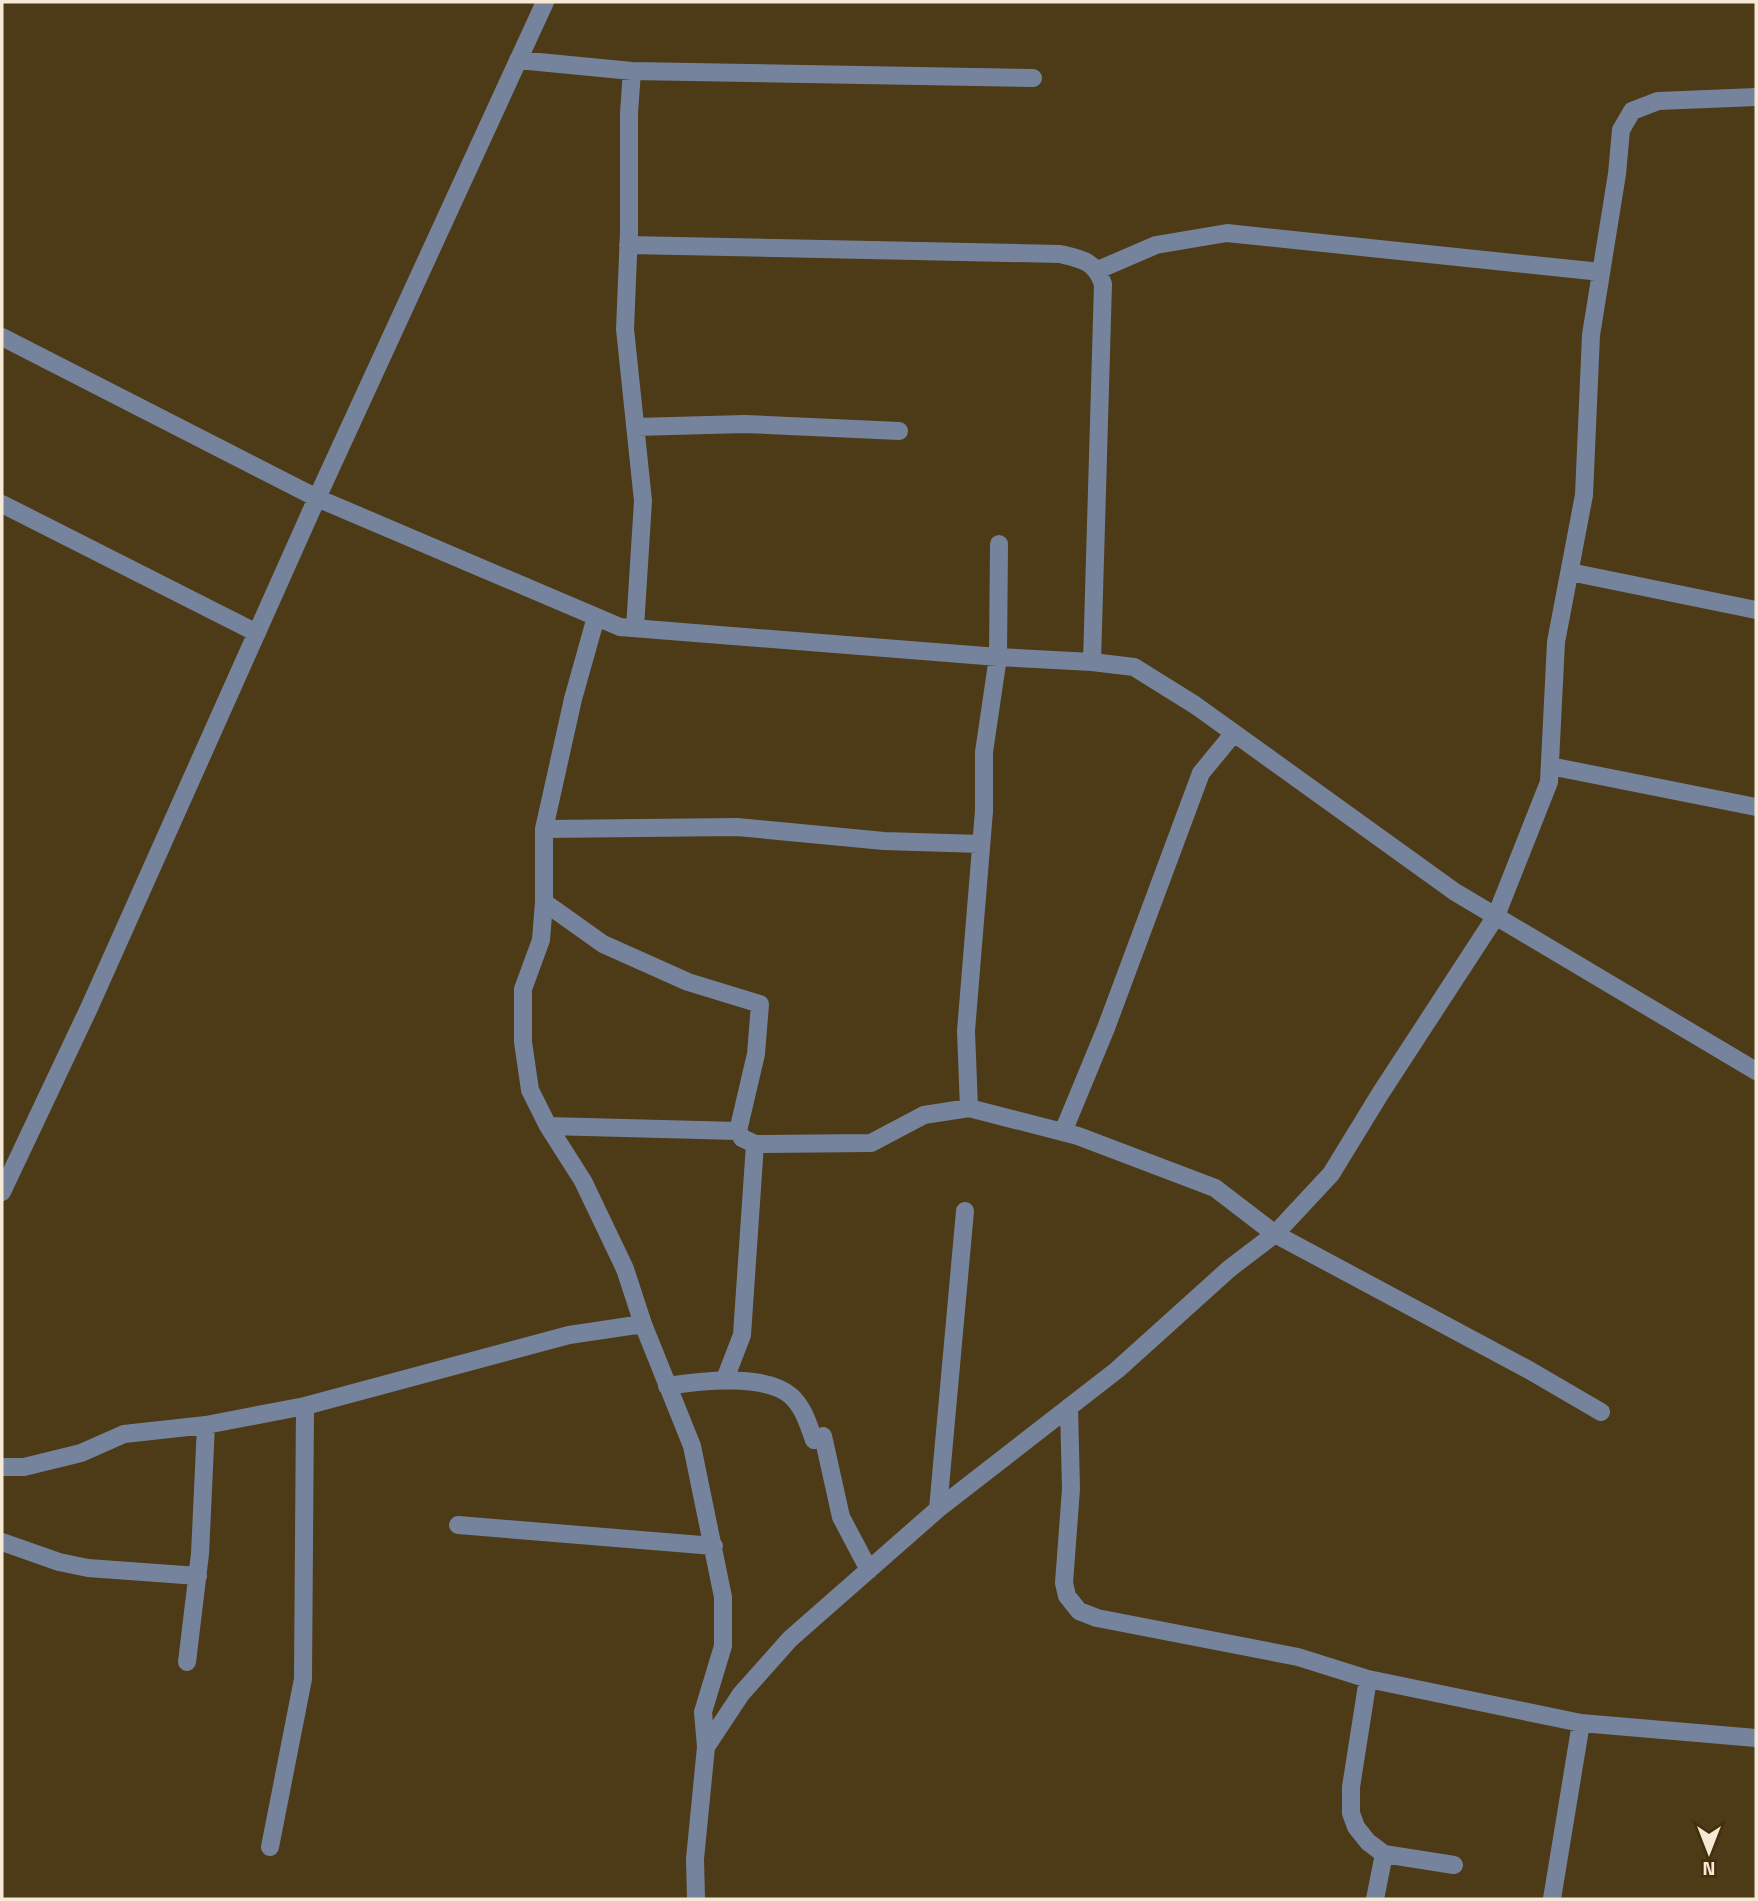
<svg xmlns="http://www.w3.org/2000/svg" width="1758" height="1901" font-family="'Titillium Web',sans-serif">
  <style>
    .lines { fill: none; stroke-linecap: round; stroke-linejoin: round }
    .minor { stroke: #75849c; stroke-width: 18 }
  </style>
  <rect width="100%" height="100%" fill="#4d3a17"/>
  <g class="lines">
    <path class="minor" d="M518,60L632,71L1033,78
      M632,71L629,113V232L625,329L643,501L635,628
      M628,245L1060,254C1082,259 1095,261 1103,284L1092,662
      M1098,270L1156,245L1227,233L1601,272
      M2,337L317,498L620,627L998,657L1092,662L1134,667L1195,705L1455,892L1756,1071
      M635,427L745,424L899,431
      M2,504L257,633
      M1570,572L1756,610
      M596,617L573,699L544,829V902L541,940L523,989V1042L530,1090L548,1126L583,1181L625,1269L643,1324L692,1446L723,1597V1646L703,1712L706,1747
      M1550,766L1756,807
      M544,829L737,827L884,841L981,844
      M544,902L603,944L688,982L760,1004L756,1054L738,1131L742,1138L755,1144L871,1143L924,1115L969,1108L1078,1136L1215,1188L1275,1234L1529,1370L1601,1412
      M969,1108L966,1031L984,811V752L998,657L999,544
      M548,1126L738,1131
      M1063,1132L1106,1028L1201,773L1234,733
      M2,1192L90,1006L317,498L545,2
      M725,1379L742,1335L755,1144
      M667,1386C699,1381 765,1373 791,1396C804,1408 808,1424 814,1440
      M1069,1407L1071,1489L1064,1583L1067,1596L1079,1611L1097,1618L1298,1657L1368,1679L1581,1723L1756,1738
      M823,1436L841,1517L869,1570
      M2,1467H24L81,1453L124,1434L206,1425L305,1406L569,1335L643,1324
      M938,1509L965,1211
      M458,1525L714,1546
      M2,1542L59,1562L88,1568L198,1576
      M187,1662L200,1554L206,1425
      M1368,1679L1351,1787V1813L1356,1827L1368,1842L1384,1854L1454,1865
      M270,1847L303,1679L305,1406
      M696,1899L695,1859L706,1747L741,1694L790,1639L938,1509L1117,1370L1229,1269L1275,1234L1331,1174L1380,1094L1496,916L1549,782L1556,642L1584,495L1591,335L1617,174L1621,130L1632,111L1658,101L1756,97
      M1375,1899L1384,1854
      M1552,1899L1581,1723"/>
  </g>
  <rect width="1758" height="1901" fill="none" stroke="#f6ead7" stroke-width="7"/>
  <g transform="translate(1709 1852) rotate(180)" stroke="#432f0b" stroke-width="5" paint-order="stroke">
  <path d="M0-5L12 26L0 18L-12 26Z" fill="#f6ead7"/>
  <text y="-10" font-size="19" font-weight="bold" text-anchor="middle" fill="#f6ead7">N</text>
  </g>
</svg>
